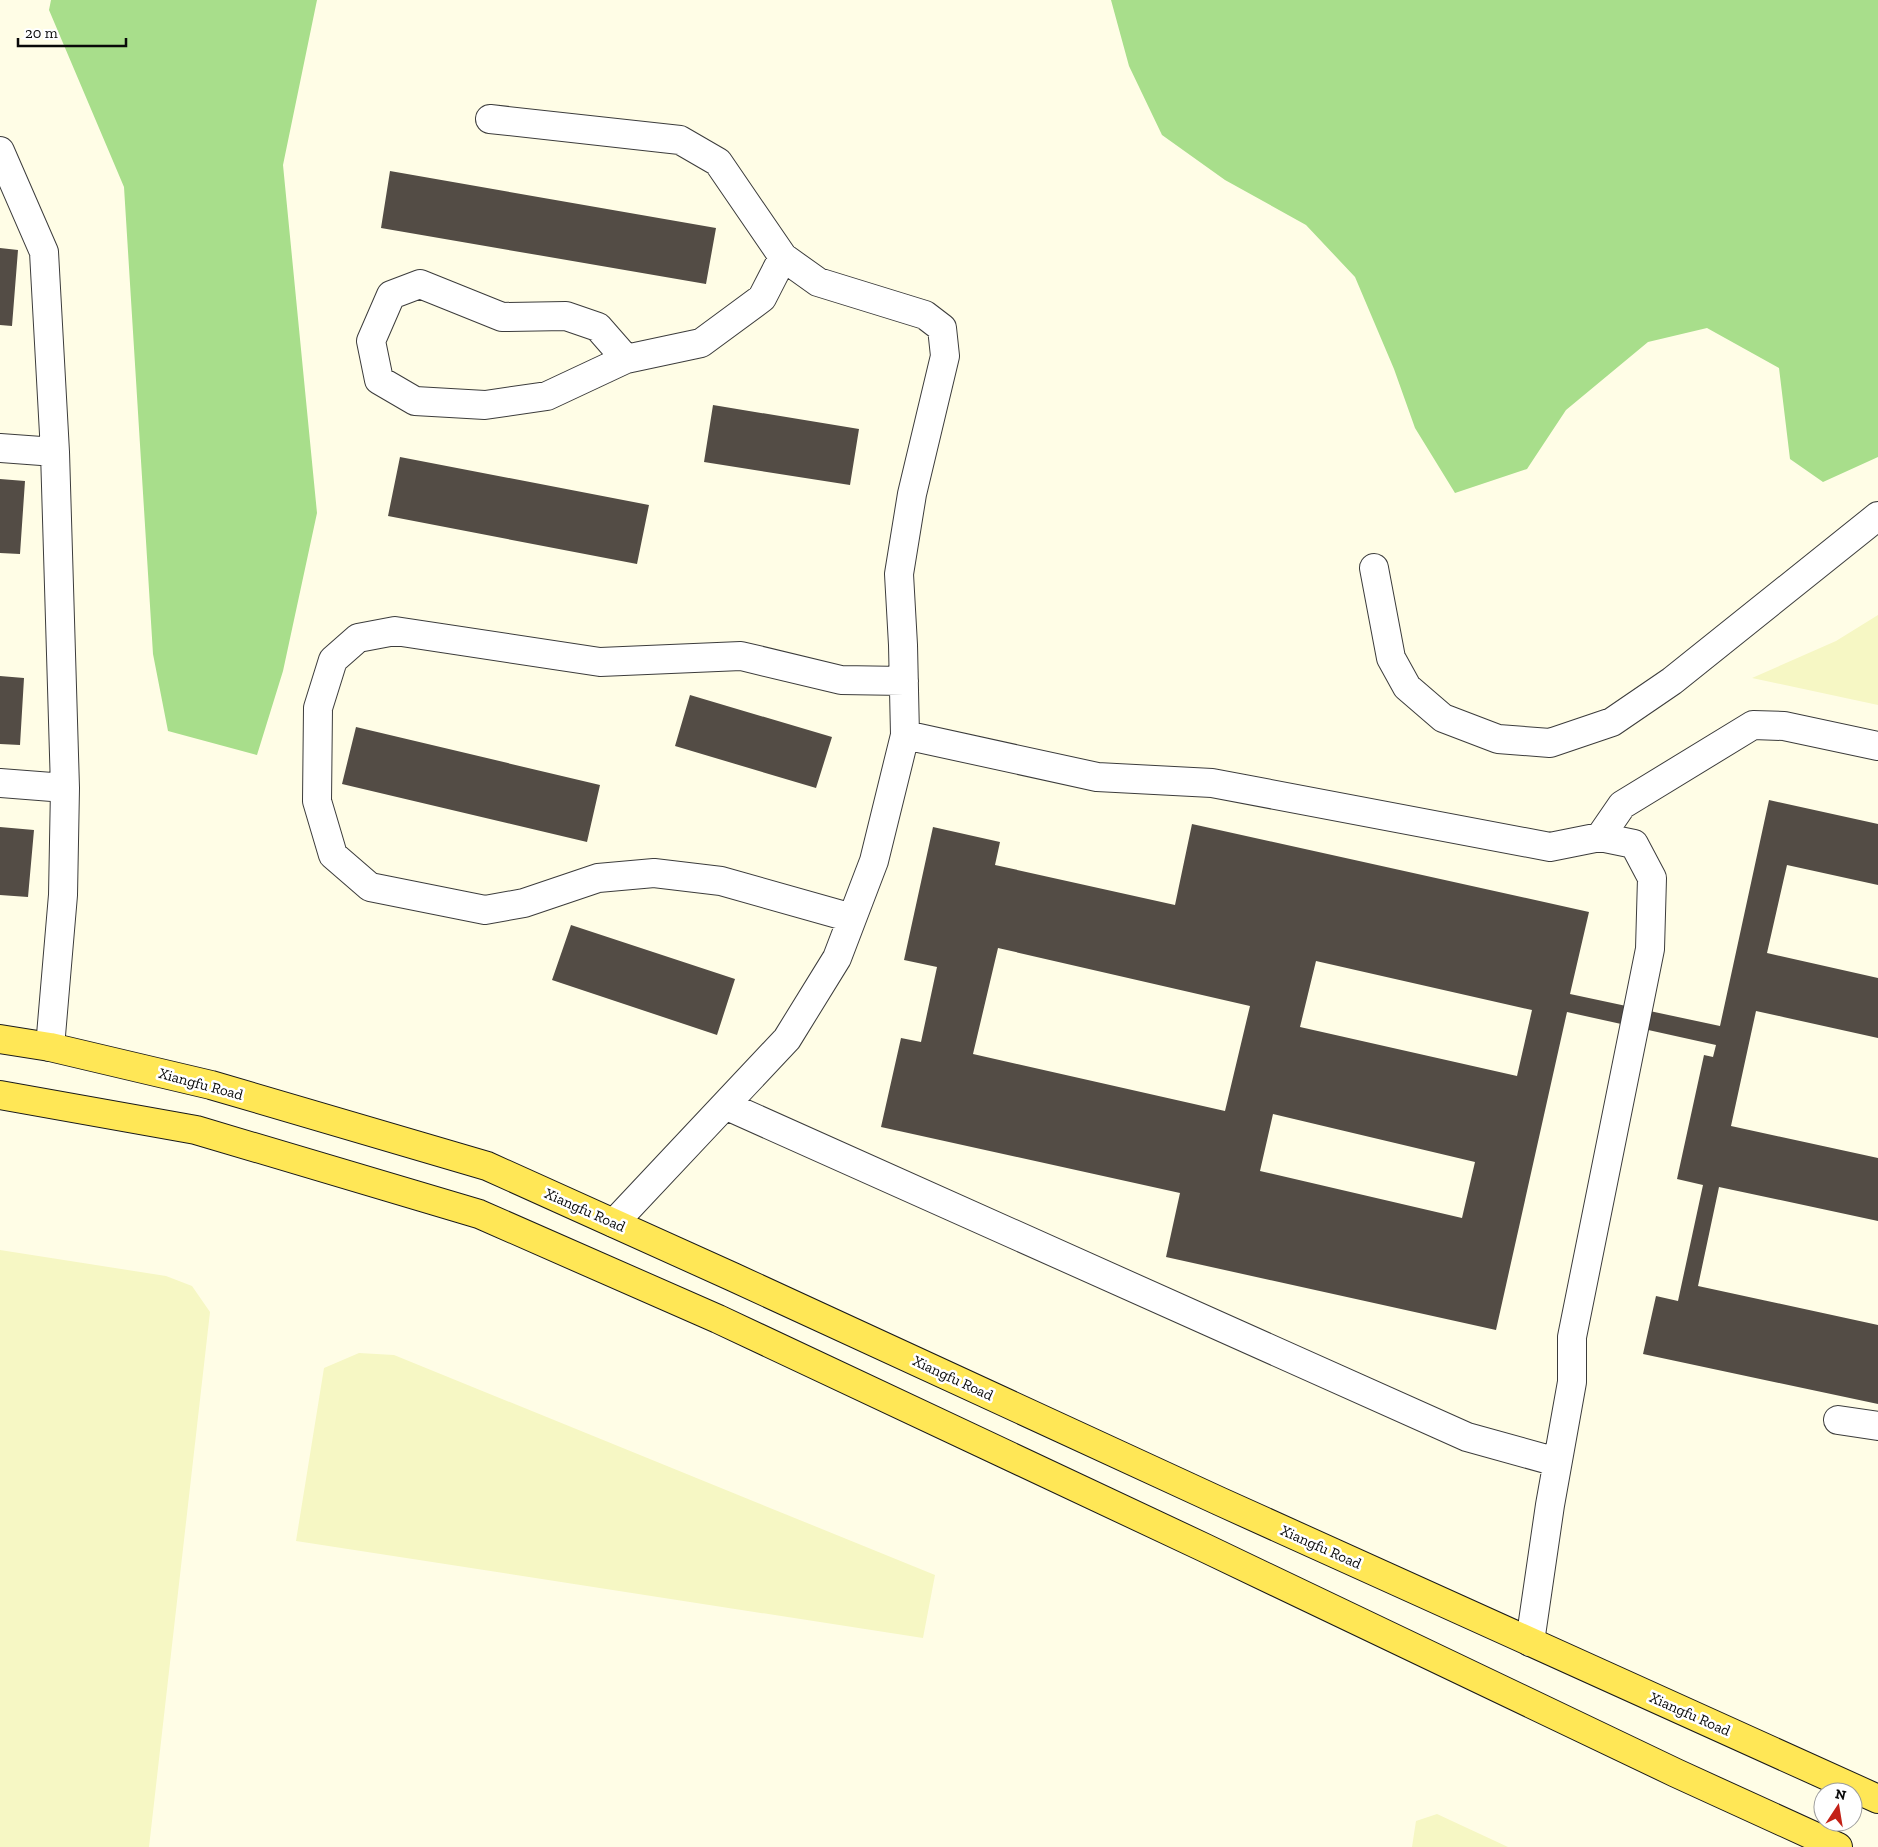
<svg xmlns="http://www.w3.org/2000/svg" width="1878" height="1847" font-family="'Zilla Slab',serif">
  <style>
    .farmland { fill: #f6f7c4 }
    .forest { fill: #a8de8b }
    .building { fill: #534c45; fill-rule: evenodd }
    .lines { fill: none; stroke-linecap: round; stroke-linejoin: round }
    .minor-casing { stroke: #3c3c3c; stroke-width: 30 }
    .major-casing { stroke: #1a1a1a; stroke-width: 30 }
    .minor { stroke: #fff; stroke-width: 28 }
    .major { stroke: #ffe756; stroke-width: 28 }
    .labels { text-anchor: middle; stroke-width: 5; stroke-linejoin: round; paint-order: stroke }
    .street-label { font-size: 15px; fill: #090909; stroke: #fff }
  </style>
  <rect width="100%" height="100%" fill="#fffde6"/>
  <path class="farmland" d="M1878,615V705L1752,678L1836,641Z
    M0,1250L166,1276L192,1286L210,1312L149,1847H0Z
    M359,1353L394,1355L935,1575L923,1638L296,1541L324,1368Z
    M1437,1814L1508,1847H1412L1416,1821Z"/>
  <path class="forest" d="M51,0H317L283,165L317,513L283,671L257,755L168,731L153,654L124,187L49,10Z
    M1111,0H1878V457L1823,482L1790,459L1779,368L1707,328L1648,342L1566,410L1527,469L1455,493L1415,428L1394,369L1355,277L1306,225L1225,180L1162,135L1129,66Z"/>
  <path class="building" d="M390,171L716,228L706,284L381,228Z
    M0,248L18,250L12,326L0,325Z
    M713,405L859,429L850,485L704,462Z
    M400,457L649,505L637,564L388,516Z
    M0,479L25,481L20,554L0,553Z
    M0,676L24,678L20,745L0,744Z
    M690,695L832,737L816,788L675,746Z
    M356,727L600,785L587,842L342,784Z
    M1769,800L1878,824V885L1787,865L1767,953L1878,978V1038L1756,1011L1731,1126L1878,1158V1221L1719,1187L1698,1286L1878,1325V1404L1643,1354L1656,1296L1678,1301L1703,1185L1677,1179L1704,1055L1713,1057L1716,1045L1567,1012L1496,1330L1166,1257L1180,1193L881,1127L901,1038L921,1042L937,967L904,960L933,827L1000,842L995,865L1175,905L1192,824L1589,912L1570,994L1720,1026ZM998,948L1250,1006L1225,1111L973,1054ZM1316,961L1532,1010L1517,1076L1300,1027ZM1273,1114L1475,1162L1462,1218L1260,1171Z
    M0,827L34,830L28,897L0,895Z
    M571,925L735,979L717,1035L552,980Z"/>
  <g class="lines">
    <g class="minor-casing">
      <path id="minor" d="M490,119L680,140L718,162L783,257L818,282L925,315L942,328L945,356L912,494L899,574L903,645L905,735L874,861L837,958L787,1039L614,1223
        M0,151L44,252L55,452L65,788L63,895L50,1047
        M626,359L598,327L566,316L502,317L420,284L391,295L371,341L379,380L415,401L485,405L547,396L626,359L701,343L762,298L783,257
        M0,448L55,452
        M1374,568L1391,658L1407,687L1443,718L1498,739L1550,743L1612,722L1672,681L1878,516
        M905,735L1097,777L1212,783L1550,847L1600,837L1634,844L1652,878L1650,949L1572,1337V1382L1550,1505L1530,1642
        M0,783L65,788
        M1600,837L1622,805L1753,725L1784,726L1878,746
        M852,918L721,881L654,873L598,878L524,903L485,910L370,887L333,855L317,801L318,708L333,660L358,638L395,631L600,662L741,656L841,680L904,681
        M725,1105L1467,1437L1557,1462
        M1838,1420L1878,1426"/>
    </g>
    <g class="major-casing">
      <path id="major" d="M0,1039L50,1047L211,1085L487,1166L733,1277L1219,1501L1878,1799
        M0,1095L196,1130L479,1214L718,1319L1205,1548L1676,1773L1838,1847"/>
    </g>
    <use href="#minor" class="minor"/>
    <use href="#major" class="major"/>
  </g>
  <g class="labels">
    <g class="street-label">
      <text transform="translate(201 1084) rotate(15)" y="5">Xiangfu Road</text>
      <text transform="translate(585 1210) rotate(24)" y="5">Xiangfu Road</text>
      <text transform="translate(953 1378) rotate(25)" y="5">Xiangfu Road</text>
      <text transform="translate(1321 1547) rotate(24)" y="5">Xiangfu Road</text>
      <text transform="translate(1690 1714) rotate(24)" y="5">Xiangfu Road</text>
    </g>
  </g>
  <g transform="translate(1838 1807) rotate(12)"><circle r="24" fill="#ffffff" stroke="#9d9d9d"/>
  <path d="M0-4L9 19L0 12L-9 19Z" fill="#c32117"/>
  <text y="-8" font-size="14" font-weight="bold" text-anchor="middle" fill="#090909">N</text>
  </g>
  <path d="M18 38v8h108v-8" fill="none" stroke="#090909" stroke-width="2.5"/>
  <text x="25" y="38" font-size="15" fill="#090909" stroke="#ffffff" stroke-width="4" paint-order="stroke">20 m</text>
</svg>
